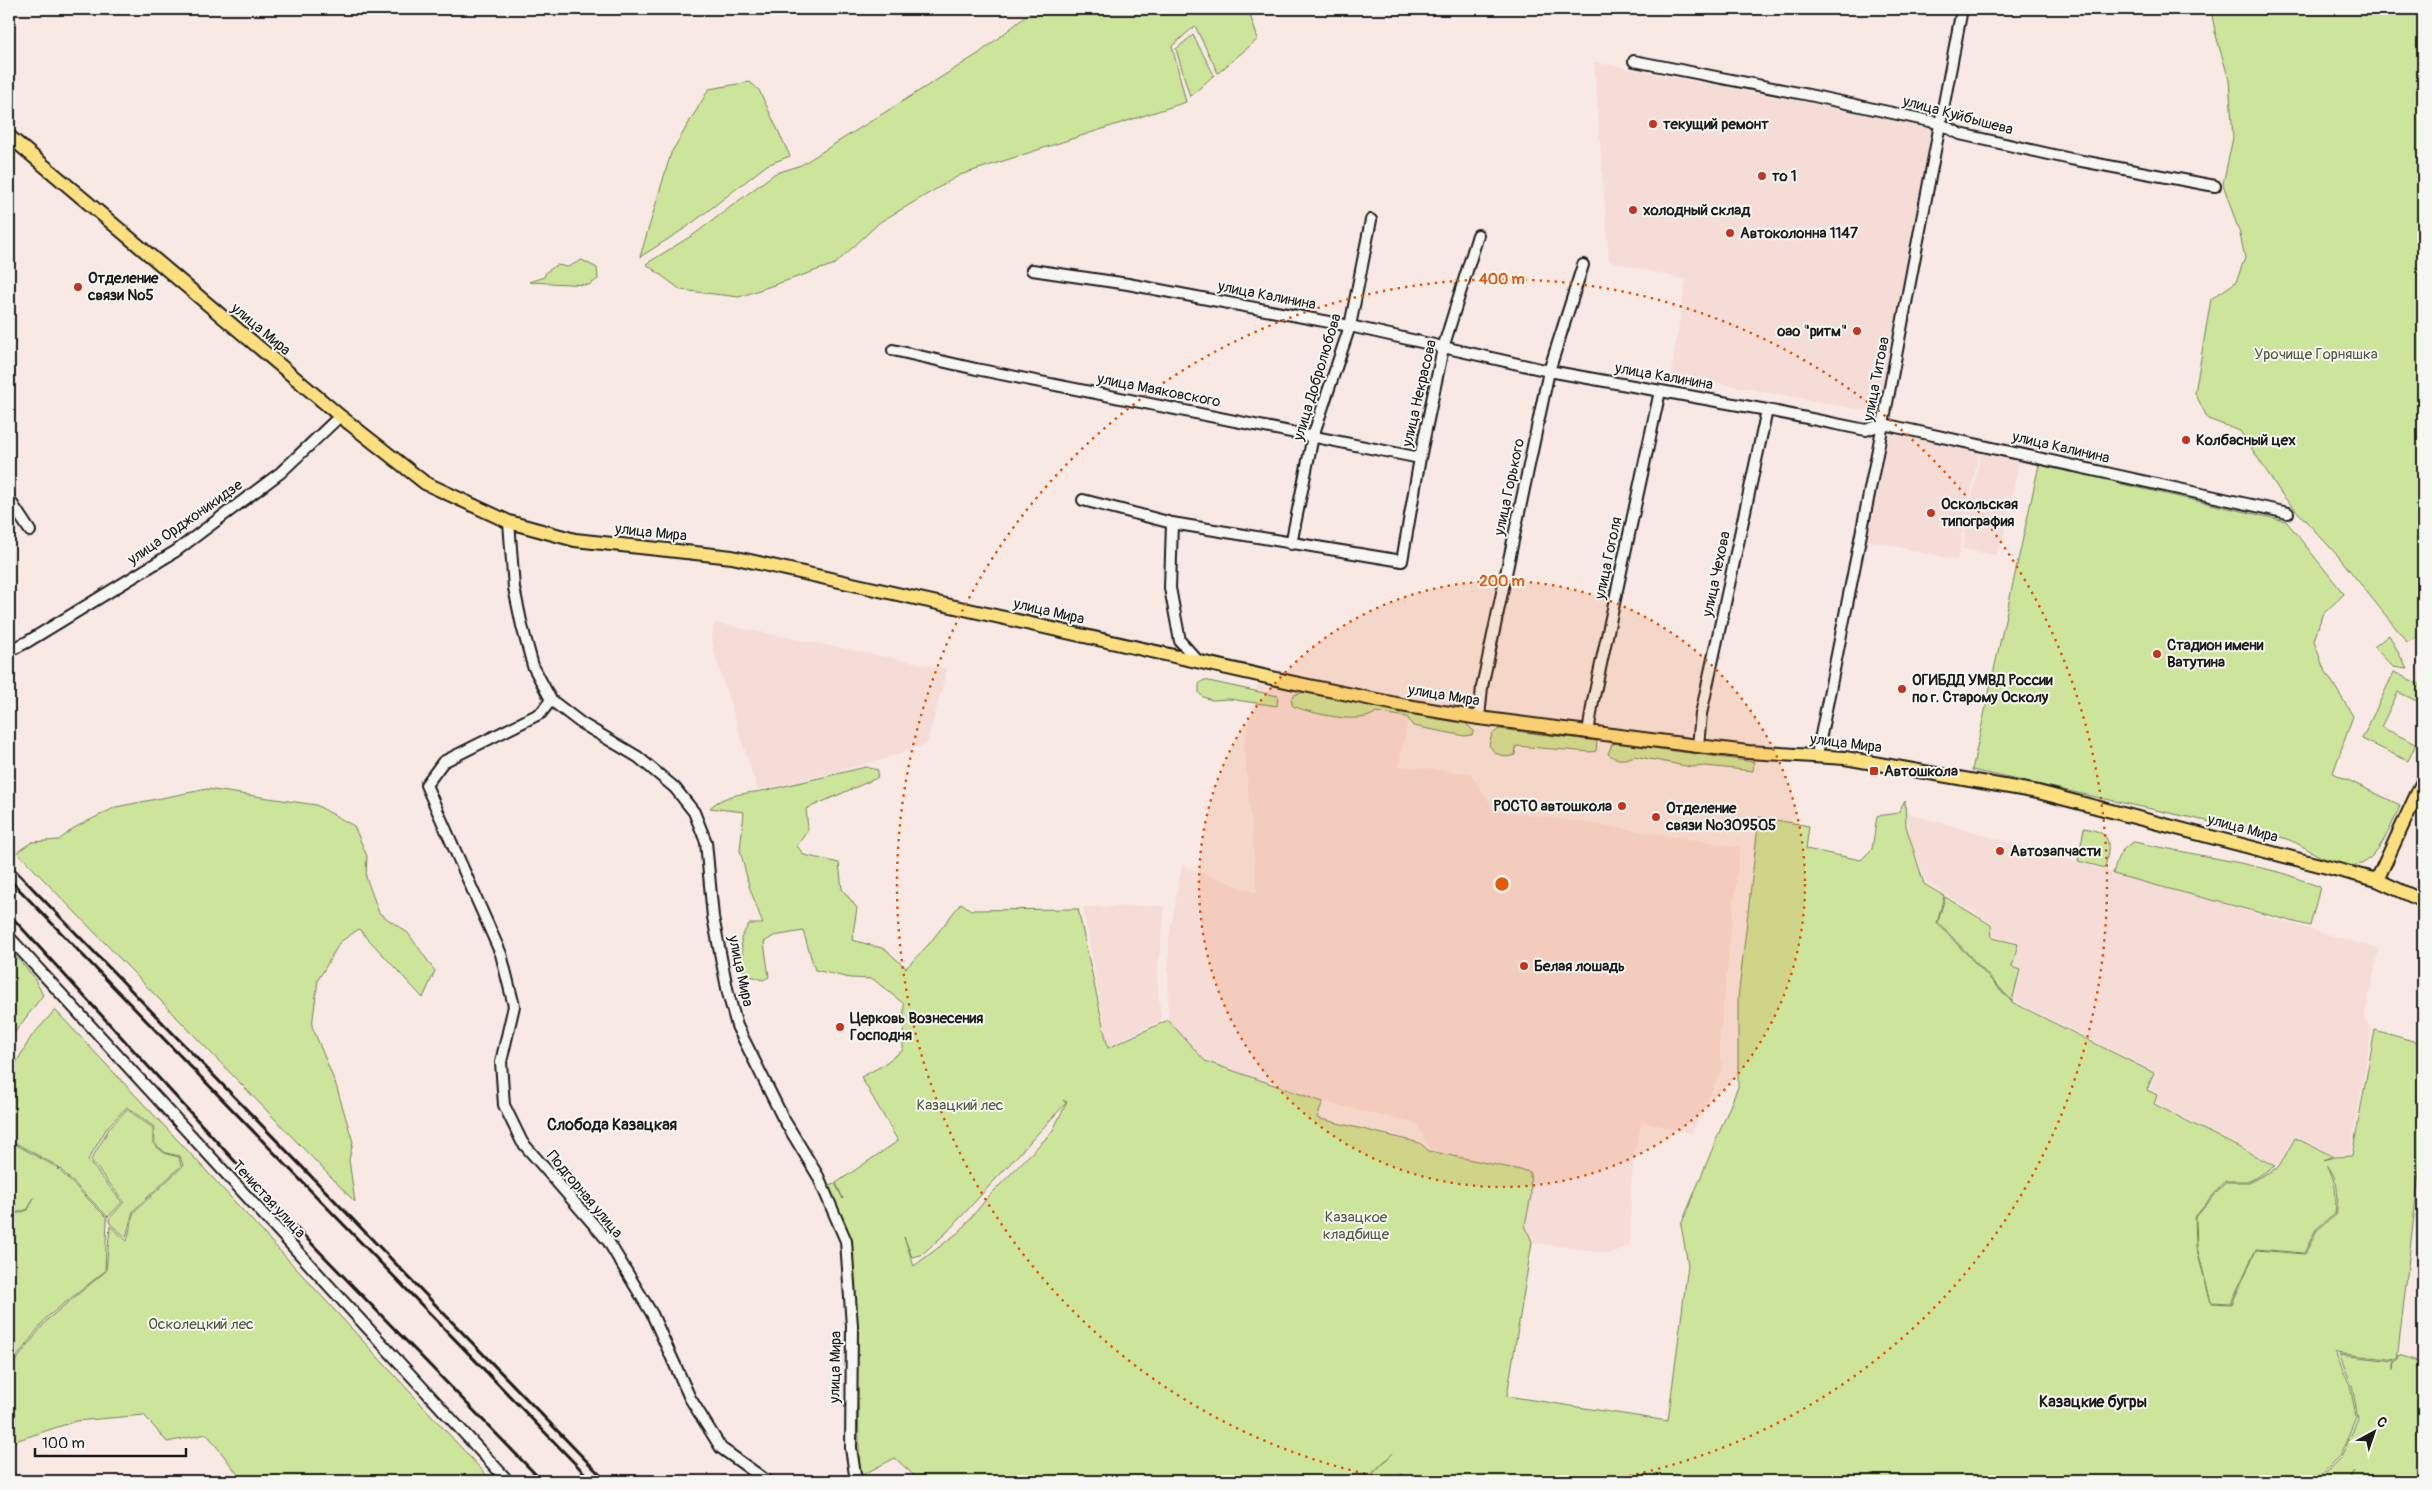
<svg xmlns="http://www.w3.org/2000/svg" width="2432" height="1490" font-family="Pangolin,sans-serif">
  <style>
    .built { fill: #f5dcd7 }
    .green { fill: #cce59b; stroke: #74805c; fill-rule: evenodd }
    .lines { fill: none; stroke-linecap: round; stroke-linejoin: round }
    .minor-casing { stroke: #1c1c1c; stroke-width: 14 }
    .major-casing { stroke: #1c1c1c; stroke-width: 16 }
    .minor { stroke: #f6f6f2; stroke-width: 10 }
    .major { stroke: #fce080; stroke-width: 12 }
    .rail { stroke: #1c1c1c; stroke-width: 3 }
    .ring { fill: none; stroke: #e8590c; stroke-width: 2.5; stroke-dasharray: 2.5 5 }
    .poi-dot { fill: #c8321e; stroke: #f6f6f2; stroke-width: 2 }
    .labels { text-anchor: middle; stroke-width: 4; stroke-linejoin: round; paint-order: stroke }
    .street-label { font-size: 15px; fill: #1c1c1c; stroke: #f6f6f2 }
    .poi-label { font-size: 15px; font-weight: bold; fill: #1c1c1c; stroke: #f6f6f2; text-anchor: start }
    .park-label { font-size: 15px; fill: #515842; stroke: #f6f6f2 }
    .neighbourhood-label { font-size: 16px; font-weight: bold; fill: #1c1c1c; stroke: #f6f6f2 }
    .centre { fill: #e8590c; stroke: #f6f6f2; stroke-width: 2.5 }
    .ring-label { font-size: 15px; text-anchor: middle; font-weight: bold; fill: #e8590c; stroke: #f6f6f2; stroke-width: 4; stroke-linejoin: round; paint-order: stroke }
  </style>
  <rect width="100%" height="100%" fill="#f8e9e4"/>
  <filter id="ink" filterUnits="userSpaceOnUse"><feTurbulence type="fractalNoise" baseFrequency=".02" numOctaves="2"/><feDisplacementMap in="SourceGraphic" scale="10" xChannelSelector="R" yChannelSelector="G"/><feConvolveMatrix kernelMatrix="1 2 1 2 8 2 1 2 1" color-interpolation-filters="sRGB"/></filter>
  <g filter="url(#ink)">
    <path class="built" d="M1594,62L1932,127L1878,413L1671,374L1686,280L1609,261Z
      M1890,426L1981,444L1957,560L1867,540Z
      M1981,453L2019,461L2003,540L1995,555L1962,549Z
      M714,623L947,669L927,744L881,760L775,787L757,789L714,652L712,638Z
      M1258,684L1409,715L1399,766L1470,773L1495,810L1583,822L1740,847L1719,1047L1723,1068L1692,1133L1642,1122L1635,1150L1631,1185L1630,1245L1610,1254L1532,1242L1521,1226L1434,1156L1417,1124L1323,1102L1205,1061L1168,1020L1169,937L1182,865L1257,893L1244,743Z
      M1907,813L2379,949L2364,1020L2372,1029L2350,1155H2334L2295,1136L2278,1166L2156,1103L2158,1094L2150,1090L2156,1072L2013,1000L2021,969L2013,967L2019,943L1993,938V924L1926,882L1909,834Z
      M1165,906L1157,977L1161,1020L1108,1047L1083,907Z"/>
    <path class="green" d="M1035,9H1248L1258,39L1218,73L1195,26L1172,46L1186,102L960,175L880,222L835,264L739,297L681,290L646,264L696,233L774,174L801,165L978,54Z
      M2211,9H2423V635L2407,642L2339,557L2283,496L2240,431L2208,419L2195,393L2211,299L2236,282L2245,258L2240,234L2223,184L2233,138L2229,80L2215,32Z
      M1193,35L1214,75L1190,97L1176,49Z
      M750,82L759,90L790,156L767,165L687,227L640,257L671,153L709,89Z
      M582,260L597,268L598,279L589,285L529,282L544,277L546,272L557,265L568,267Z
      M2039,465L2073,473L2072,469L2094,471L2117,483L2286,521L2344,594L2322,615L2314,641L2323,667L2353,716L2333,773L2400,805C2395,820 2377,859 2361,864C2332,873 2307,843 2280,837C2177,815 2075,792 1972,770Z
      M2389,635L2407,669L2393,667L2374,647Z
      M2394,672L2423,686V704L2398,692L2381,727L2416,744L2408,761L2362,739Z
      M1204,680L1278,696L1277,706L1229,699L1212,700L1203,697L1199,693V684Z
      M1304,692L1463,721L1474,731L1472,735L1465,736L1413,726L1407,717L1376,712C1363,726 1309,713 1293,706L1291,700L1294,695Z
      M1499,729L1597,741L1596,751L1591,752L1516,746L1515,755L1507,757L1495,753L1489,745L1492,734Z
      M1618,743L1754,762L1753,771L1706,766L1691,767L1634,756C1625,761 1615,760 1608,754L1612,744Z
      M866,767L878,770L877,778L806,809L808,830L797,846L804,855L839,863L842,889L857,908L852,940L885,949L906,968L929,944L961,903L971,910L1078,909L1108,1048L1168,1020L1205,1061L1323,1102L1317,1118L1420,1143L1429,1151L1530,1172L1531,1196L1525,1225L1532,1242L1507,1396L1668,1421L1688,1265L1681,1225L1738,1087V999L1759,817L1809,826L1806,849L1861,860L1872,849L1877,816L1898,813L1905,800L1906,826L1924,884L1944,896L1937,923L2012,1002L2154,1073L2147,1090L2157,1095L2154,1104L2275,1166L2250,1181H2225L2195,1217L2196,1247L2211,1303L2232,1304L2256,1250L2305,1254L2317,1230L2336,1215C2339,1197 2339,1179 2327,1165C2336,1181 2337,1195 2335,1214L2316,1229L2304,1253L2256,1249L2231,1303L2211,1302L2197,1247L2196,1217L2226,1182H2250L2279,1167L2295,1138L2333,1156L2323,1160L2334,1157L2352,1156L2375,1030L2423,1044V1139L2397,1360L2335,1353L2350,1385L2356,1417L2340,1456L2315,1481H1414L1402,1474L1389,1481H1366L1393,1453L1364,1481H1275L1276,1476L1274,1481H920L895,1458L860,1476L855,1300L850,1239L828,1185L835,1183L843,1199L836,1183L898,1141L861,1077L880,1067L903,1050L904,1004L873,979L850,978L815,970L803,931L774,936L764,942L769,977L763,980L744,974L741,938L749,924H763L749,886L740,850L744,812L710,808C726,792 751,794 772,789C803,782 835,774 866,767ZM1063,1100L1067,1102L1052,1132L989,1196L959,1232L914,1266L904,1237L912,1257L921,1255L946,1233L1066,1103Z
      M207,789L316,805L354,826L367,856L366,877L379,913L408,933L435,971L423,998L359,929L340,942L318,980L312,1026L336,1085L353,1142L349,1160L355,1202L17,852L32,842L59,840L74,828L116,807Z
      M2084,828C2113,833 2110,842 2105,868L2078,861Z
      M2134,842L2240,863L2283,873L2320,887L2310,926L2113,874C2117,859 2119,849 2134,842Z
      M1945,897L1991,925L1992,938L2018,944L2012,967L2020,970L2012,1001L1938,922Z
      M9,949L33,976L43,995L9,1040Z
      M55,1010L187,1150L492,1481H243L207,1434L167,1442L144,1415L76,1421L9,1443V1370L47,1320L106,1271L110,1226L127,1241L134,1212L183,1166L180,1156L166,1153L155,1144L154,1127L127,1107L108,1126L88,1160L122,1202L108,1217L57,1166L12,1141L9,1134V1067L12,1068L15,1065L31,1037Z
      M127,1109L153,1128V1144L166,1154L179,1157L181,1166L133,1211L126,1237L110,1224L109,1219L124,1202L91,1160L110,1127Z
      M9,1136L11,1142L56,1167L107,1218L105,1271L46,1318L11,1365L9,1362V1216L28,1210L34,1197L28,1209L9,1215Z
      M2339,1355L2394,1361V1370L2395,1361H2398L2399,1355L2423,1363V1481H2349L2355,1471L2348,1481H2318L2341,1458L2358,1419L2352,1385Z"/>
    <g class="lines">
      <g class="minor-casing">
        <path id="minor" d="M1634,61L1809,95L1939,123L1960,134L2071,159L2215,186
          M1032,270L1128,284L1350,326L1549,371L1767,410L1866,430L1883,424L2288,513
          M893,350L976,369L1420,458
          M9,499L30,531
          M1083,500L1172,523L1402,561L1420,458L1443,348L1478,235
          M509,522L514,588L522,626L533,666L551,700L581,723L638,757L675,788L694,812L706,842L713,917L728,993L737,1026L783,1118L818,1176L846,1241L852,1326L851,1448L856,1481
          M1172,523L1170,588L1180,641L1198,661
          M1291,544L1313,436L1350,326L1371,220
          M9,651L27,642L176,551L280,473L340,416
          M551,700L541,713L443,762L426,785L501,954L514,1006L501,1062L504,1105L522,1142L608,1241L652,1314L690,1398L721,1448L767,1481
          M1479,718L1482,687L1549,371L1583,265
          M1588,733L1593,701L1660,391
          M1698,746L1701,714L1767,410
          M1817,755L1883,424L1962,9
          M9,937L508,1481"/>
      </g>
      <g class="major-casing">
        <path id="major" d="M9,136L340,416L401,464L425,483L509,522L575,540L732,557L1290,682L1401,705L1479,718L1698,746L1748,752L1845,758L2038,792L2377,880L2423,901
          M2377,880L2423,781"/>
      </g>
      <use href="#minor" class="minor"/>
      <use href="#major" class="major"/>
      <path class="rail" d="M9,864L606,1481
        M9,879L592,1481
        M9,914L283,1214L542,1481"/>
    </g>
  </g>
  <circle cx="1502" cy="884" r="303" fill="#e8590c" fill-opacity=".12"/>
  <g class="ring">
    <circle cx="1502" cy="884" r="303"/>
    <path d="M1402 1481A605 605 0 1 1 1602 1481"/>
  </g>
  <g class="poi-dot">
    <circle cx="1653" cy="124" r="5"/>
    <circle cx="1762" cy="176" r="5"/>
    <circle cx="1633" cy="210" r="5"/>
    <circle cx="1730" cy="233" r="5"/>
    <circle cx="78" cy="287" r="5"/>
    <circle cx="1857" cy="331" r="5"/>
    <circle cx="2186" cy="440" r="5"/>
    <circle cx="1931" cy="513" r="5"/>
    <circle cx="2157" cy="654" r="5"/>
    <circle cx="1902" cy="689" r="5"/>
    <rect x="1869" y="766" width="10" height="10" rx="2.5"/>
    <circle cx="1622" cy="806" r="5"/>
    <circle cx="1656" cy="817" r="5"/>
    <circle cx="2000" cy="851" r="5"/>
    <circle cx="1524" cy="966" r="5"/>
    <circle cx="840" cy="1027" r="5"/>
  </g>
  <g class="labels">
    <g class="street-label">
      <text transform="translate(1958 115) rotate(15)" y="5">улица Куйбышева</text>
      <text transform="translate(1267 295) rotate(11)" y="5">улица Калинина</text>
      <text transform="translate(261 329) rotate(40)" y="5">улица Мира</text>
      <text transform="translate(1664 376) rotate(10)" y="5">улица Калинина</text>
      <text transform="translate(1317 377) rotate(-73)" y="5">улица Добролюбова</text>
      <text transform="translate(1876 379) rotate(-79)" y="5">улица Титова</text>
      <text transform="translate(1159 390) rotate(11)" y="5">улица Маяковского</text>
      <text transform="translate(1419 393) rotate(-77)" y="5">улица Некрасова</text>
      <text transform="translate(2061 447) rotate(13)" y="5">улица Калинина</text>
      <text transform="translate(1509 487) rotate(-78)" y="5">улица Горького</text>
      <text transform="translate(185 522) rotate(-35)" y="5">улица Орджоникидзе</text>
      <text transform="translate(651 532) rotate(6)" y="5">улица Мира</text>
      <text transform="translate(1608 558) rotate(-78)" y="5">улица Гоголя</text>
      <text transform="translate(1716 574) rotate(-78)" y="5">улица Чехова</text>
      <text transform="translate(1049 611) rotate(13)" y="5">улица Мира</text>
      <text transform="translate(1444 695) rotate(9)" y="5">улица Мира</text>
      <text transform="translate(1846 743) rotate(7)" y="5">улица Мира</text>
      <text transform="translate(2243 828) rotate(15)" y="5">улица Мира</text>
      <text transform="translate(741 971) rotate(78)" y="5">улица Мира</text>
      <text transform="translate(585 1194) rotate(50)" y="5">Подгорная улица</text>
      <text transform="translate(269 1199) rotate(47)" y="5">Тенистая улица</text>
      <text transform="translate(835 1367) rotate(-89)" y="5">улица Мира</text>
    </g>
    <g class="poi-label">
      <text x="1663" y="129">текущий ремонт</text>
      <text x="1772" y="181">то 1</text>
      <text x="1643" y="215">холодный склад</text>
      <text x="1740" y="238">Автоколонна 1147</text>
      <text x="88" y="283">Отделение<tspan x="88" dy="17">связи №5</tspan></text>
      <text x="1847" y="336" text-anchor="end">оао "ритм"</text>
      <text x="2196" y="445">Колбасный цех</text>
      <text x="1941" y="509">Оскольская<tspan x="1941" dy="17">типография</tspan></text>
      <text x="2167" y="650">Стадион имени<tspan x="2167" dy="17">Ватутина</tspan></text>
      <text x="1912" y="685">ОГИБДД УМВД России<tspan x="1912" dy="17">по г. Старому Осколу</tspan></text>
      <text x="1884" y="776">Автошкола</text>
      <text x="1612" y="811" text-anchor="end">РОСТО автошкола</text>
      <text x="1666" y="813">Отделение<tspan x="1666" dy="17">связи №309505</tspan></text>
      <text x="2010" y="856">Автозапчасти</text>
      <text x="1534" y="971">Белая лошадь</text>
      <text x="850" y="1023">Церковь Вознесения<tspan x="850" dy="17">Господня</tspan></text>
    </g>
    <g class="park-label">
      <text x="2316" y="359">Урочище Горняшка</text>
      <text x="960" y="1110">Казацкий лес</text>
      <text x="1356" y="1222">Казацкое<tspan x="1356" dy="17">кладбище</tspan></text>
      <text x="201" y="1329">Осколецкий лес</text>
    </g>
    <g class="neighbourhood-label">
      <text x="612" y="1130">Слобода Казацкая</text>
      <text x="2093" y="1407">Казацкие бугры</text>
    </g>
  </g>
  <circle cx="1502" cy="884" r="8" class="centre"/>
  <g class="ring-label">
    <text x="1502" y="284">400 m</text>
    <text x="1502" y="586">200 m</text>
  </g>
  <rect width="2432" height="1490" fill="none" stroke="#f6f6f2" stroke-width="30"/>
  <rect x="15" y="15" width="2402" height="1460" fill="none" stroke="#1c1c1c" stroke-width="2" filter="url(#ink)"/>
  <g transform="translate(2374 1432) rotate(40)" stroke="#f6f6f2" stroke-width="4" paint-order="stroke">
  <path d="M0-4L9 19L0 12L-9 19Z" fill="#1c1c1c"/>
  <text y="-8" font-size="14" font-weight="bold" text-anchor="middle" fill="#1c1c1c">С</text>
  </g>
  <path d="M35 1448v8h151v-8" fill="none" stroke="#1c1c1c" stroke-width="2.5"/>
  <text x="42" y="1448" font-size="15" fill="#1c1c1c" stroke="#f6f6f2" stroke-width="4" paint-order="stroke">100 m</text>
</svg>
